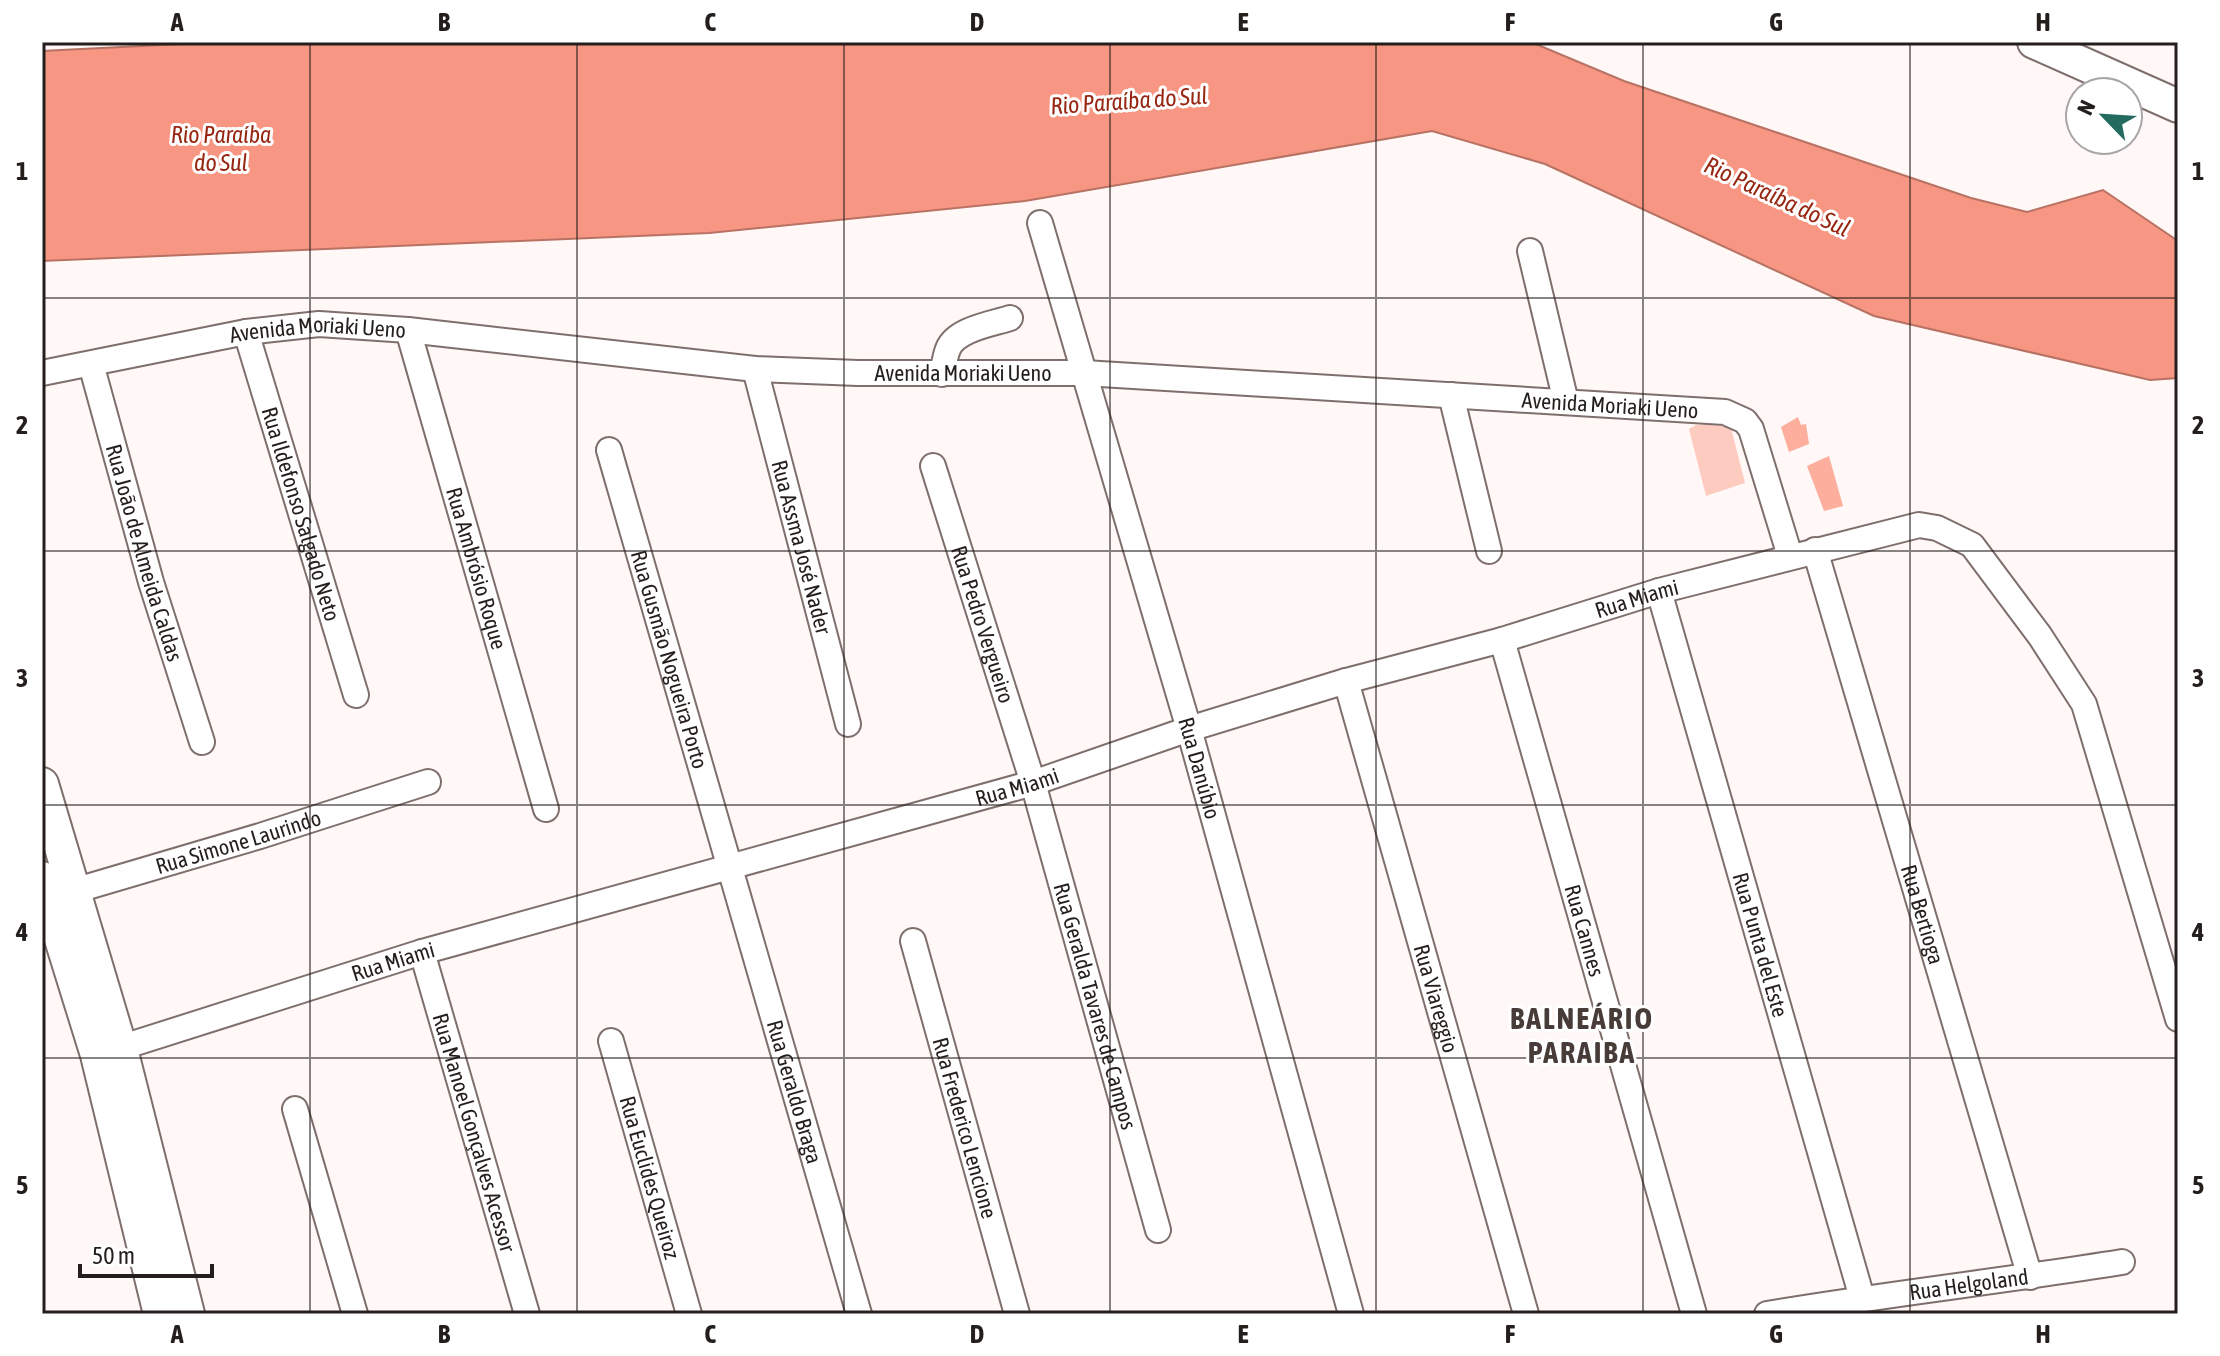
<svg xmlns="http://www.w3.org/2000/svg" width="2220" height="1356" font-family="'Asap Condensed',sans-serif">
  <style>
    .green { fill: #fecbc0 }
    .water { fill: #f79682; stroke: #b87264; stroke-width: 2 }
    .building { fill: #fdae9d }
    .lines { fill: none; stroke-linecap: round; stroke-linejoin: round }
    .minor-casing { stroke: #7e6f6c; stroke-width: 28 }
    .major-casing { stroke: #7e6f6c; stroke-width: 36 }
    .minor { stroke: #fff; stroke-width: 24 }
    .major { stroke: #fff; stroke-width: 32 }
    .grid { fill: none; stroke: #241f1d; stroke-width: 2; stroke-opacity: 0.55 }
    .labels { text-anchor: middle; stroke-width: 6; stroke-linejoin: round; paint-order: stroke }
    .street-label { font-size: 22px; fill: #241f1d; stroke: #fff }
    .water-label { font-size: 24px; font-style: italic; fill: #972713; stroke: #fff }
    .district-label { font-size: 30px; font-weight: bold; letter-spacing: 2px; fill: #483c39; stroke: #fff }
    .neatline { fill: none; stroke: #241f1d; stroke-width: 3 }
    .grid-label { font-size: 26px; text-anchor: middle; font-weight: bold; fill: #241f1d }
  </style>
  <rect width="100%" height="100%" fill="#fff8f6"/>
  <path class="green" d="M1712,424L1731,428L1745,483L1706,496L1689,429L1696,425Z"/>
  <path class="water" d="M221,42H1531L1624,81L1971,198L2027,212L2103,190L2178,241V378L2150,380L1874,316L1545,164L1432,131L1025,201L709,233L42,261V51Z"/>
  <path class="building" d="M1798,417L1801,425L1806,424L1809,444L1789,452L1781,427Z
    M1829,456L1843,506L1824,511L1807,466Z"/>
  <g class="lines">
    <g class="minor-casing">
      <g id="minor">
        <path id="s1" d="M1040,223L1189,729L1351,1314"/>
        <path d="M1530,251L1566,402"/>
        <path id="s2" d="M408,330L546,809"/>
        <path id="s3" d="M246,332L356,695"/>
        <path id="s4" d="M91,364L151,582L202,742"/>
        <path id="s5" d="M755,369L848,724"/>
        <path id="s6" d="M42,373L246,332L319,324L408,330L755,369L858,373H1084L1725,412L1745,421L1751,429L1790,556"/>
        <path d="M942,374C944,366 945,356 948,349C956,329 992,324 1010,318"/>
        <path d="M1451,395L1489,551"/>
        <path id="s7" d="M609,450L859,1314"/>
        <path id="s8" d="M933,466L1033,783L1158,1230"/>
        <path id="s9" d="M1815,550L2030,1277"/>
        <path id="s10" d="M1659,591L1862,1298"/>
        <path id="s11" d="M1502,640L1694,1314"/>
        <path id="s12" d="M1346,681L1526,1314"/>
        <path id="s13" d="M60,895L260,836L428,782"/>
        <path id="s14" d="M913,941L1017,1314"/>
        <path id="s15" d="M422,952L527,1314"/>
        <path id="s16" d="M611,1041L689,1314"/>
        <path id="s17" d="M107,1052L422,952L1033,783L1189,729L1346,681L1502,640L1659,591L1919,525L1937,528L1972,545L2040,636L2084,704L2178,1019"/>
        <path d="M295,1109L355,1314"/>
        <path id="s18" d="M1767,1314C1885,1294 2004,1281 2122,1262"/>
      </g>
    </g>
    <g class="major-casing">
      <path id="major" d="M2034,42L2178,106
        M42,784L121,1049L188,1314
        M42,878L97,1055L160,1314"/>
    </g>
    <use href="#minor" class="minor"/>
    <use href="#major" class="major"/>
  </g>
  <path class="grid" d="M310,42V1314M577,42V1314M844,42V1314M1110,42V1314M1376,42V1314M1643,42V1314M1910,42V1314M42,298H2178M42,551H2178M42,805H2178M42,1058H2178"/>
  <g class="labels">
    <g class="street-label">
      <text dy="8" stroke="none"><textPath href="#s6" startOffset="280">Avenida Moriaki Ueno</textPath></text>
      <text dy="8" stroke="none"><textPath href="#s6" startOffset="928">Avenida Moriaki Ueno</textPath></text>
      <text dy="8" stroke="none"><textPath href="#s6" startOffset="1576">Avenida Moriaki Ueno</textPath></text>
      <text dy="8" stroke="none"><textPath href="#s3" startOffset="190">Rua Ildefonso Salgado Neto</textPath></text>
      <text dy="8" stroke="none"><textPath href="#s5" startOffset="184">Rua Assma José Nader</textPath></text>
      <text dy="8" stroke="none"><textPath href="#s4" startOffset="196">Rua João de Almeida Caldas</textPath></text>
      <text dy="8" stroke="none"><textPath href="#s2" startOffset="248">Rua Ambrósio Roque</textPath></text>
      <text dy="8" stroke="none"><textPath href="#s17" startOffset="1596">Rua Miami</textPath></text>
      <text dy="8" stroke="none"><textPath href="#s8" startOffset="166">Rua Pedro Vergueiro</textPath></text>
      <text dy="8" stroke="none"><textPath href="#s7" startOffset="218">Rua Gusmão Nogueira Porto</textPath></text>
      <text dy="8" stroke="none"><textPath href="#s1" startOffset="568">Rua Danúbio</textPath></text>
      <text dy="8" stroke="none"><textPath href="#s17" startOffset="948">Rua Miami</textPath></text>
      <text dy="8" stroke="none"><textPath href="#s13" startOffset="186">Rua Simone Laurindo</textPath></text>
      <text dy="8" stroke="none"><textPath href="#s9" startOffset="380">Rua Bertioga</textPath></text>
      <text dy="8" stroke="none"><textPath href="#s11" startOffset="302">Rua Cannes</textPath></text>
      <text dy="8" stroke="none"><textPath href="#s10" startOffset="368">Rua Punta del Este</textPath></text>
      <text dy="8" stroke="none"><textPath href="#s17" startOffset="300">Rua Miami</textPath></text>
      <text dy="8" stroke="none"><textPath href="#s12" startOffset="330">Rua Viareggio</textPath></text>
      <text dy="8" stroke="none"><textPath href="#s8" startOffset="564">Rua Geralda Tavares de Campos</textPath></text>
      <text dy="8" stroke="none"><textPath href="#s7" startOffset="668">Rua Geraldo Braga</textPath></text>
      <text dy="8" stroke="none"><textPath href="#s14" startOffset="194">Rua Frederico Lencione</textPath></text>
      <text dy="8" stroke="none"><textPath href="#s15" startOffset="188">Rua Manoel Gonçalves Acessor</textPath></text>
      <text dy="8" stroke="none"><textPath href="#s16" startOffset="142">Rua Euclides Queiroz</textPath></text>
      <text dy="8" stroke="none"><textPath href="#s18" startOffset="204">Rua Helgoland</textPath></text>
    </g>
    <g class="water-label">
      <text transform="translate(1129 101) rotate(-4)" y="8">Rio Paraíba do Sul</text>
      <text x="221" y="143">Rio Paraíba<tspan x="221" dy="28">do Sul</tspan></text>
      <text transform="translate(1777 197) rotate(25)" y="8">Rio Paraíba do Sul</text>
    </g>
    <g class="district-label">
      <text x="1582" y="1029">BALNEÁRIO<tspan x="1582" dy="34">PARAIBA</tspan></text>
    </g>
  </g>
  <rect width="2220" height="1356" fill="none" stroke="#ffffff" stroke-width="88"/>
  <g transform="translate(2104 116) rotate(295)"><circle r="38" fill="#ffffff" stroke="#a7a5a5" stroke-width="2"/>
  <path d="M0-6L14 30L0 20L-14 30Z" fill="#236a5f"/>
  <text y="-12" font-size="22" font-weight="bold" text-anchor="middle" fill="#241f1d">N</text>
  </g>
  <path d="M80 1264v12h132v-12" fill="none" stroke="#241f1d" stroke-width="4"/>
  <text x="92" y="1264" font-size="24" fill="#241f1d" stroke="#ffffff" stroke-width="6" paint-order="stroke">50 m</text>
  <rect x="44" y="44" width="2132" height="1268" class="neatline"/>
  <g class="grid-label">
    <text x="177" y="31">A</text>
    <text x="444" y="31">B</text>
    <text x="710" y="31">C</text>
    <text x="977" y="31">D</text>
    <text x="1243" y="31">E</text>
    <text x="1510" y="31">F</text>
    <text x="1776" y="31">G</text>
    <text x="2043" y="31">H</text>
    <text x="22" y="180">1</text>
    <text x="2198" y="180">1</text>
    <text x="22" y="434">2</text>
    <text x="2198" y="434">2</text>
    <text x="22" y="687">3</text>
    <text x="2198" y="687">3</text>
    <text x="22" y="941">4</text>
    <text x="2198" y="941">4</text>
    <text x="22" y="1194">5</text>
    <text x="2198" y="1194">5</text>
    <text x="177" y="1343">A</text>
    <text x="444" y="1343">B</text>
    <text x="710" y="1343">C</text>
    <text x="977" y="1343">D</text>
    <text x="1243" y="1343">E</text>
    <text x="1510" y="1343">F</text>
    <text x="1776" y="1343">G</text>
    <text x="2043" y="1343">H</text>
  </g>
</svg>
